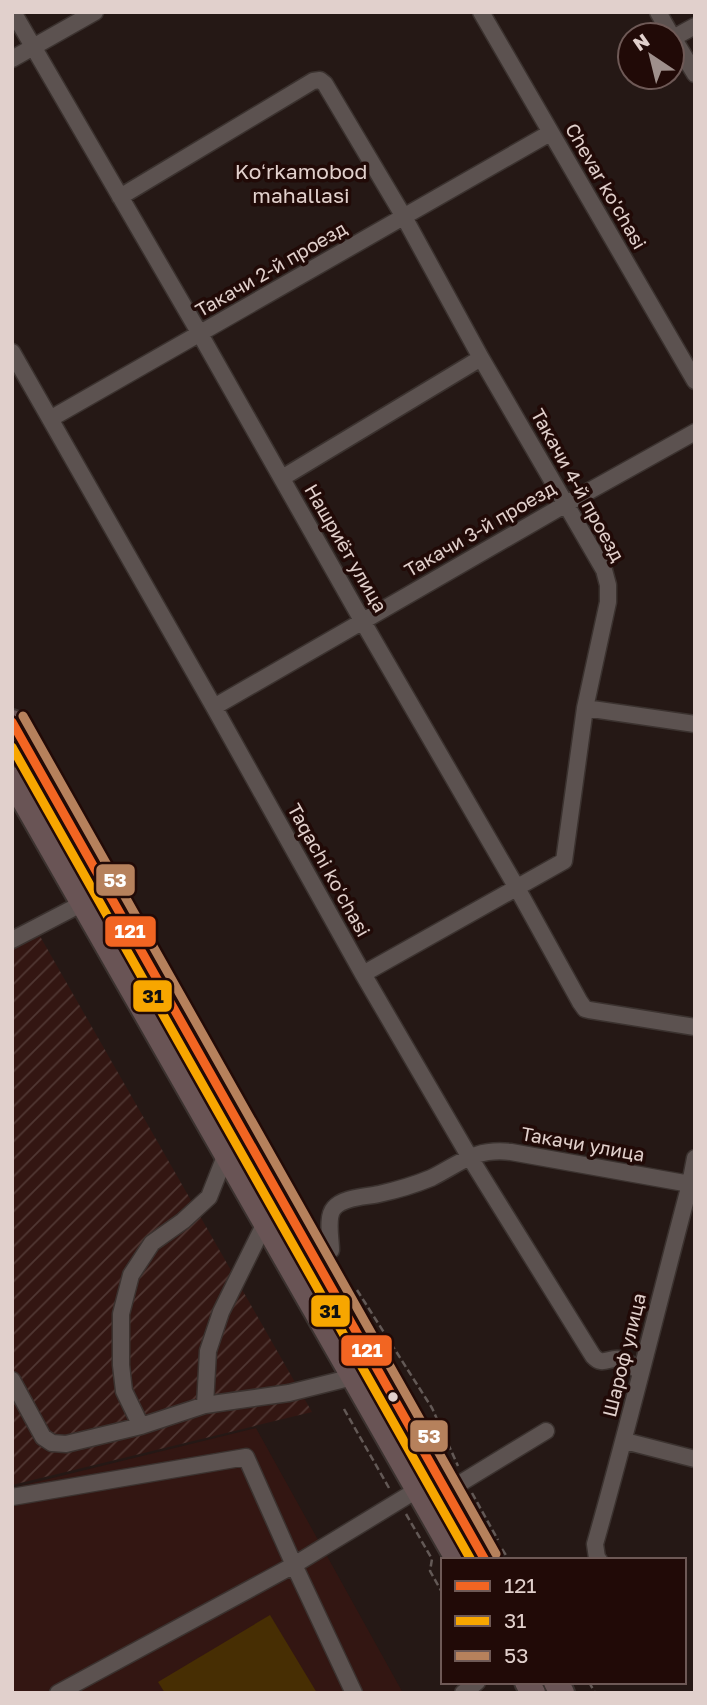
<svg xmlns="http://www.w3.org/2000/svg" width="707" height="1705" font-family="'Golos Text',sans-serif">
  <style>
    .built { fill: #331612 }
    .industrial { fill: url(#industrial-furrows) }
    .garden { fill: #472e03 }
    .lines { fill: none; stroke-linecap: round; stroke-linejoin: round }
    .minor-casing { stroke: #3b322f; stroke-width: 19 }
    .highway-casing { stroke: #3b322f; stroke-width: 28 }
    .path { stroke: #635956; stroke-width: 2.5; stroke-dasharray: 7 3.5; stroke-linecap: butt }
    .minor { stroke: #5c5250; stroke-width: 16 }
    .highway { stroke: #695455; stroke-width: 24 }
    .bus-1-casing { stroke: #210a07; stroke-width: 14 }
    .bus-2-casing { stroke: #210a07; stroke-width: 14 }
    .bus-3-casing { stroke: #210a07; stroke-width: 14 }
    .bus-1 { stroke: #f26522; stroke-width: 9 }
    .bus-2 { stroke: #f7a600; stroke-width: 9 }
    .bus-3 { stroke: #b6815c; stroke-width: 9 }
    .bus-dot { fill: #e1d0cc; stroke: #210a07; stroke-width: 2.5 }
    .labels { text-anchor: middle; stroke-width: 7; stroke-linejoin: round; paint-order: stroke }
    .street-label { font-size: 19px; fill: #e1d0cc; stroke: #210a07 }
    .neighbourhood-label { font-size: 21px; fill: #e1d0cc; stroke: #210a07 }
    .line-badge { stroke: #210a07; stroke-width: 2.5 }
    .badge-label { font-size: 19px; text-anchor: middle; font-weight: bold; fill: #fff }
    .pale-badge-label { font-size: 19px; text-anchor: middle; font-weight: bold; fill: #111 }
  </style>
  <defs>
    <pattern id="industrial-furrows" width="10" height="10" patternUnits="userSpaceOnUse" patternTransform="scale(1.75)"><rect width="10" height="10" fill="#331612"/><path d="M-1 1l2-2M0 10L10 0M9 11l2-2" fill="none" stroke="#503733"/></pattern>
  </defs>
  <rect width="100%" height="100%" fill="#251815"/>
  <path class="built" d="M256,1428L403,1693H12V1488Z"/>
  <path class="industrial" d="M37,931L312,1412L12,1485V944Z"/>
  <path class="garden" d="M270,1615L317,1693H165L158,1682Z"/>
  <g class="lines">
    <g class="minor-casing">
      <path id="minor" d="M13,12L200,334L363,622L517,888L580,1002L585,1009L589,1010L695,1027
        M481,12L695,381
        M658,12L671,35
        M672,36L695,74
        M673,38L695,26
        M12,59L95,12
        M120,197L313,81L320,80L325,84L404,217L481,358L604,570L608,585V602L585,708L564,861L363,974
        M12,352L214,707L363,974L469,1156L593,1356C603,1367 608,1357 620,1359C627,1360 635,1368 640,1372
        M50,419L550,133
        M282,478L481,358
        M214,707L566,504L695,432
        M585,708L695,724
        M12,940L83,903
        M315,1260L331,1250C331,1238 326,1217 334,1208C343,1197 366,1197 379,1194C397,1190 414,1185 431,1178C461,1163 474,1148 511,1152L690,1184
        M12,1380L43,1437L52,1443L66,1444L141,1426L205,1405L289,1393L353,1377
        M205,1405L208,1351L221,1312L265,1223
        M141,1426L124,1391L121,1365V1314L131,1275L152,1243L183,1221L209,1197L226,1154
        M625,1441L695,1459
        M446,1492L546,1431
        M12,1497L246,1457L294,1565L58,1693
        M599,1560L597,1558L595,1544C629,1425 658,1304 690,1184L695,1158
        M354,1693L294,1565L425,1485
        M463,1693L477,1682"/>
    </g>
    <g class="highway-casing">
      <path id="highway" d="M12,722L485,1560
        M12,779L458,1560
        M527,1682L533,1693
        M556,1682L562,1693"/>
    </g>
    <path class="path" d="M357,1290L432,1408L458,1466
      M344,1409L389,1488
      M472,1493L498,1540
      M406,1514L432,1559L430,1571L443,1594
      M502,1549L509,1560
      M589,1682L595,1693"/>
    <use href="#minor" class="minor"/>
    <use href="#highway" class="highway"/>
    <g class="bus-1-casing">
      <path id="bus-1" d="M12,722L485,1560"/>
    </g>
    <g class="bus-2-casing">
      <path id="bus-2" d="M12,747L471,1560"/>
    </g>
    <g class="bus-3-casing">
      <path id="bus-3" d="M23,716L496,1554"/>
    </g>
    <use href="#bus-1" class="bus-1"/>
    <use href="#bus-2" class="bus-2"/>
    <use href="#bus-3" class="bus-3"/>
  </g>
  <circle class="bus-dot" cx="393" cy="1397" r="6"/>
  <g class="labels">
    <g class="street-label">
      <text transform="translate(606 186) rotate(60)" y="7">Chevar ko'chasi</text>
      <text transform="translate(271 269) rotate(-30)" y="7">Такачи 2-й проезд</text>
      <text transform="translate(578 485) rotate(61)" y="7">Такачи 4-й проезд</text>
      <text transform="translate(480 529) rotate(-30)" y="7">Такачи 3-й проезд</text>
      <text transform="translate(346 548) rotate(60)" y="7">Нашриёт улица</text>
      <text transform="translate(329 870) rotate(61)" y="7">Taqachi koʻchasi</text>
      <text transform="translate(583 1144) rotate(10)" y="7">Такачи улица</text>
      <text transform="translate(624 1355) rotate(-76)" y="7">Шароф улица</text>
    </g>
    <g class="neighbourhood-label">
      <text x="301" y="179">Koʻrkamobod<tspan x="301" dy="24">mahallasi</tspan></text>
    </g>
  </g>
  <g class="line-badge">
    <rect x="95" y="863" width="41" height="34" rx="7" fill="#b6815c"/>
    <rect x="104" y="915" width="53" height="33" rx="7" fill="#f26522"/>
    <rect x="132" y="979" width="41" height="34" rx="7" fill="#f7a600"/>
    <rect x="310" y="1294" width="41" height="34" rx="7" fill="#f7a600"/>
    <rect x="340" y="1334" width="53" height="33" rx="7" fill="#f26522"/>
    <rect x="409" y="1419" width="40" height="34" rx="7" fill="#b6815c"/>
  </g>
  <g class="badge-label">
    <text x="115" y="887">53</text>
    <text x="130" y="938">121</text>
    <text x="367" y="1357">121</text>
    <text x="429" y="1443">53</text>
  </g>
  <g class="pale-badge-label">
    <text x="153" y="1003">31</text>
    <text x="330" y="1318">31</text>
  </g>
  <rect width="707" height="1705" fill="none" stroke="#e1d0cc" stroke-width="28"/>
  <rect x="441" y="1558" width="245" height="126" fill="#210a07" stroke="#6e5956" stroke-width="2"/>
  <rect x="455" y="1581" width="35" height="10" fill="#f26522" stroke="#6e5956" stroke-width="2"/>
  <text x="504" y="1593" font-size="21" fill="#e1d0cc">121</text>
  <rect x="455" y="1616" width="35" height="10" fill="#f7a600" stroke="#6e5956" stroke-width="2"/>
  <text x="504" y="1628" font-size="21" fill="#e1d0cc">31</text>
  <rect x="455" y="1651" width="35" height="10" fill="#b6815c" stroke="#6e5956" stroke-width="2"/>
  <text x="504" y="1663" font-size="21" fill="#e1d0cc">53</text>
  <g transform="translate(651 56) rotate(325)"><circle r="33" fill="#210a07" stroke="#6e5956" stroke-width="2"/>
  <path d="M0-5L12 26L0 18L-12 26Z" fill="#9f908c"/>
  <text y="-10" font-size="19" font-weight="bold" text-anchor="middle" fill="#e1d0cc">N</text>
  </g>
</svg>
